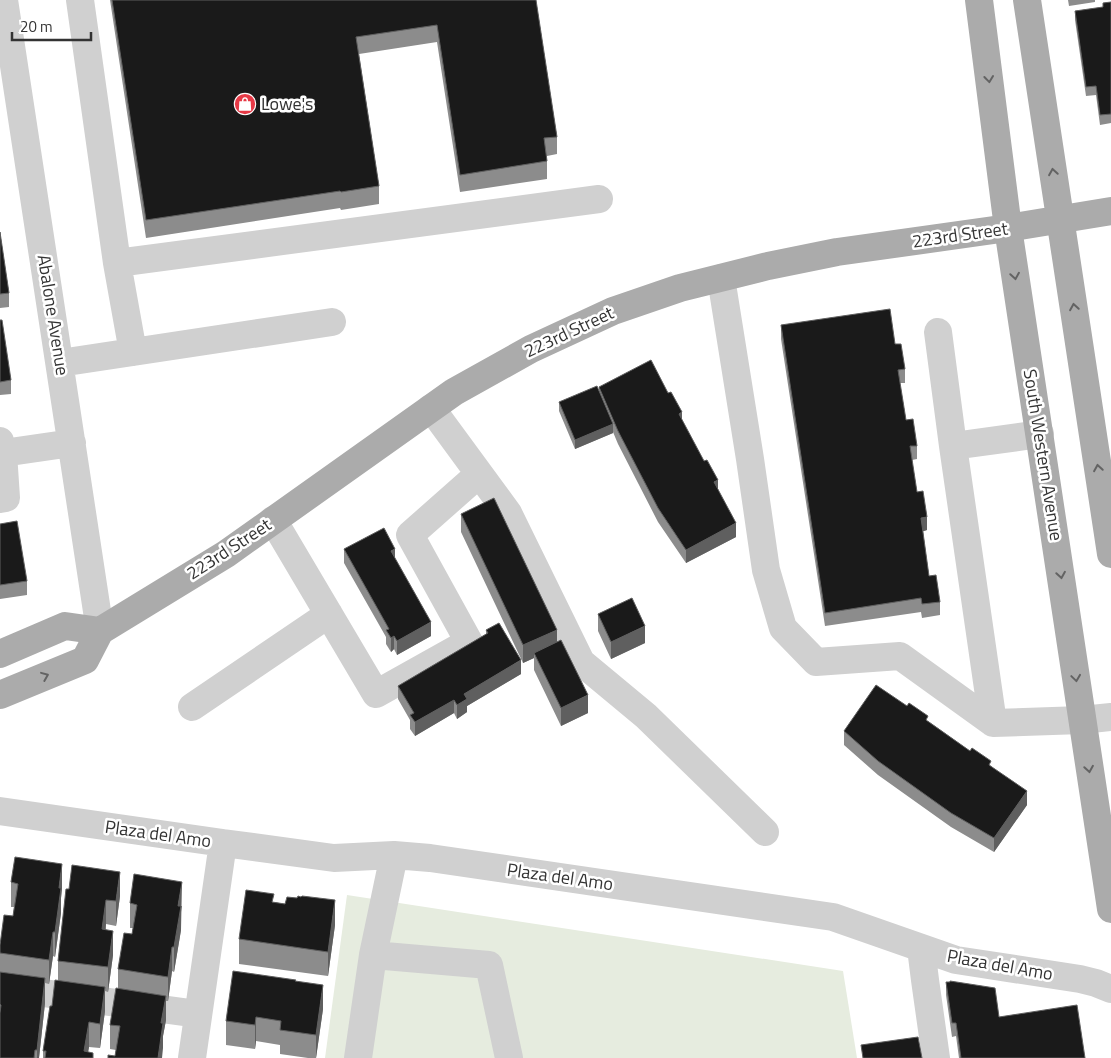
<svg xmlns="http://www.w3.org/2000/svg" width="1111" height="1058" font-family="'Titillium Web',sans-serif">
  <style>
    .green { fill: #e6ecdf }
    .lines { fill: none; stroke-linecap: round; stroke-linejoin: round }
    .minor { stroke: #d0d0d0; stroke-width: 28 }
    .major { stroke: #ababab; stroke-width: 28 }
    .wall { fill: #8c8c8c }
    .shaded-wall { fill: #5f5f5f }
    .building { fill: #1a1a1a; stroke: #5f5f5f }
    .oneway { stroke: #636363 }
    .labels { text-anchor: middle; stroke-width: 5; stroke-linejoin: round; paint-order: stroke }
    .poi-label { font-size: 18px; fill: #333; stroke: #fff; text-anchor: start }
    .street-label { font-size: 18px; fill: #333; stroke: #fff }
  </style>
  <rect width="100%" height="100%" fill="#fff"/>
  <path class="green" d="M347,895L843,971L857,1058H325Z"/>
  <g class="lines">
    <path class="minor" d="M4,0L100,631
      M80,0L117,263L599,199
      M117,263L133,352
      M721,278L750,459L766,570L783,628L816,662L900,656L993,723L1082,720L1111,717
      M938,332L953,446
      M60,363L332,322
      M431,408L508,513L581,662L646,716L765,832
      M0,441L3,453L6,498L0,499
      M3,453L72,443
      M273,520L376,694L469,642L410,535L479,474
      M192,707L329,614
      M993,723L953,446L1040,434
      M0,811L223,843L334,858L394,855L430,858L833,917L956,960L1080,979L1096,983L1111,989
      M921,948L925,980L936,1058
      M373,955L489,965L509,1058
      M0,987L198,1014
      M192,1058L223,843
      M358,1058L373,955L394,855"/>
    <path class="major" d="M979,0L1008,228L1111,909
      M1027,0L1111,554
      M100,631L226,554L454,392L531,349L613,311L680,288L768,266L837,252L1008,228L1111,211
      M0,654L65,626L100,631
      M0,695L85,660L100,631"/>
  </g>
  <path class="wall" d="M110,0H536L557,137V154L547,156V179L460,192L437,42L359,54L379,186V204L341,210L340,208L146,238Z
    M1068,0H1095V2L1069,6Z
    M1111,2V123L1100,125L1096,95L1086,96L1075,20V11L1103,7V3Z
    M0,232L9,293V307L0,308Z
    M0,320L11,380V394L0,395Z
    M781,325L895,344L905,369V383H900L906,420L917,446V459L912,460L917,492L927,530L923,531L929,576L940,602V615L922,618L921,612L825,626L781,339Z
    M599,387L682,420L718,489L736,537L686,563L658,522L618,444L613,432V433L575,449L559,411V402L599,391Z
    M461,514L557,642L588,713L561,726L534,670V658L523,663L461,532Z
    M0,524L27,581V595L0,599Z
    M344,549L395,559L431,636L397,655L394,649L391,652L386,644V637L344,563Z
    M598,614L645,643L611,659L598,631Z
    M486,630L521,674L467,706V712L457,719L454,713L415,736L410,729V720L398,699V686L486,634Z
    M928,721L991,766L1027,805L994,852L951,827L878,775L844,745V731Z
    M11,882L62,888L61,898V913L55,957L53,956L49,984L45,983V1003L39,1058H0V945L13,916L14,907H11Z
    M66,889L120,896L116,926L106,924V930L113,955L108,992L105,991V1011L100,1048L89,1047L88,1052L93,1058H43V1051L52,1006L58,980V961Z
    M301,897L335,925L328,976L239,964V939L274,902L285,904Z
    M130,903L182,906L181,912V930L174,972L172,971L168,1001H166V1020L163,1036V1048L115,1056L116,1050L110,1049V1025L118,989V969L132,934L133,928H130Z
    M296,981L323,1009L316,1058H308L280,1054V1045L256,1041L255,1049L226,1045V1021Z
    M946,982L999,1017L1085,1058H959L956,1036L952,1037L946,995Z"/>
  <path class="shaded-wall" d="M682,412V426L679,414Z
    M613,424V433L575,449V440Z
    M718,480V494L714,482Z
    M927,517V530L921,532V518Z
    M736,523V537L686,563V550Z
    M395,549V563L391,551Z
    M431,622V636L397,655V641Z
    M645,626V643L611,659V642Z
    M557,630V647L534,653V658L523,663V645Z
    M394,636V649L391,652V638Z
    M521,660V674L467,706V712L457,719V705L464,694Z
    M588,695V713L561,726V708Z
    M454,700V713L415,736V722Z
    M1027,791V805L994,852V838Z
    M62,864V888L61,898V913L55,957V932L59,888Z
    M120,872V896L116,926V901Z
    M182,882L181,930L174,972V947L178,906Z
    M106,900V924L102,953V929Z
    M335,900V925L328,976V952Z
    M113,931V955L108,992V967Z
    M53,932V956L49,984V960Z
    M172,947V971L168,1001V977Z
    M45,978V1003L39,1058H37V1050Z
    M323,985V1009L316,1058V1035Z
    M105,987V1011L100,1048V1024Z
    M166,996V1020L163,1036V1048L162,1058H158L161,1023Z
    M256,1017V1041L255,1049V1025Z
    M89,1022V1047L87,1058L84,1051Z"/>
  <path class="building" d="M112,0H536L557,137L544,138L547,161L460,175L437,25L356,37L379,186L341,192L340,191L146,220Z
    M1111,2V114L1100,115L1096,86L1086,87L1075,11L1103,7V3Z
    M0,232L9,293L0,294Z
    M890,309L895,344H901L905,369L898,370L906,420L913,419L917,446H910L917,492L923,491L927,517L921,518L929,576L936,575L940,602L922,604L921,598L825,613L781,325Z
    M0,320H2L11,380L0,382Z
    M651,360L668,393L671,392L682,412L679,414L704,461L707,460L718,480L714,482L736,523L686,550L658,508L618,431L599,387Z
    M597,386L613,424L575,440L559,402Z
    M494,498L557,630L523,645L461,514Z
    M17,521L27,581L0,585V524Z
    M384,528L395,549L391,551L431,622L397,641L394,636L391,638L386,630L389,629L344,549Z
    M632,598L645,626L611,642L598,614Z
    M499,623L521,660L464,694L467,699L457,705L454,700L415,722L410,715L414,713L398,686L488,633L486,630Z
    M561,640L588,695L561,708L534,653Z
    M876,685L907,706L909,703L928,716L926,720L970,751L972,748L991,761L989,765L1027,791L994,838L951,813L878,761L844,731Z
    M15,857L62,864L59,888H61L55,932H53L49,960L0,953V945L4,915L13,916L18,884L11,882Z
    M72,865L120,872L116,901L106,900L102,929L113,931L108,967L58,961L66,889H69Z
    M134,874L182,882L178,906H181L174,947H172L168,977L118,969L124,933L132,934L137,905L130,903Z
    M246,890L274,894L272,902L285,904L287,897L297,898L298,896L301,897L302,896L335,900L328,952L239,939Z
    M233,971L296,980L295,981L323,985L316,1035L280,1030L281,1021L256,1017L255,1025L226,1021Z
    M0,972L45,978L37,1050H35L34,1058H0V1013L1,1005L0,1004Z
    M55,980L105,987L100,1024L89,1022L84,1051L93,1053V1058H45L46,1051H43L50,1006H52Z
    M950,981L995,988L999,1017L1077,1005L1085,1058H961L956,1023H952L946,982H950Z
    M116,988L166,996L161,1023H163L158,1058H108V1055L115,1056L120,1026L110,1025Z
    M918,1037L922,1058H863L861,1045Z"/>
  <defs><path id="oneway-chevron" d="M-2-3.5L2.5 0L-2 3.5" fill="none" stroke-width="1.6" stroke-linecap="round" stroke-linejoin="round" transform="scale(1.25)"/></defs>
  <g class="oneway">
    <use href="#oneway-chevron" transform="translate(989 79) rotate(83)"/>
    <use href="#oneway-chevron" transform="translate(1053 172) rotate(-99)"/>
    <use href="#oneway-chevron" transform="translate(1015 276) rotate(81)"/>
    <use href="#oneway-chevron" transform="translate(1074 307) rotate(-99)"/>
    <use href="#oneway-chevron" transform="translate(1098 468) rotate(-99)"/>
    <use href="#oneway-chevron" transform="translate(1061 575) rotate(81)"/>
    <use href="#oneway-chevron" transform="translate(45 676) rotate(-22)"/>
    <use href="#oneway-chevron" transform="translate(1076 678) rotate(82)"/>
    <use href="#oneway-chevron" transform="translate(1089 769) rotate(81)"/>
  </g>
  <defs>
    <g id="shop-disc" transform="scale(1.125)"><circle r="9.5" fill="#e63946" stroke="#fff"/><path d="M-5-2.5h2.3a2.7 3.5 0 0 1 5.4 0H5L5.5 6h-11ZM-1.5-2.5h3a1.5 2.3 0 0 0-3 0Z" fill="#fff"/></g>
  </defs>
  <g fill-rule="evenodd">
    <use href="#shop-disc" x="245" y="104"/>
  </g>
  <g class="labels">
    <g class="poi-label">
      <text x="261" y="110">Lowe's</text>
    </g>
    <g class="street-label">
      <text transform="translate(960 235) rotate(-8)" y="6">223rd Street</text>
      <text transform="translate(53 315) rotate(81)" y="6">Abalone Avenue</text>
      <text transform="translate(569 332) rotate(-25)" y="6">223rd Street</text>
      <text transform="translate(1043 455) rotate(81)" y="6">South Western Avenue</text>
      <text transform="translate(229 549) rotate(-33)" y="6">223rd Street</text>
      <text transform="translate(158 834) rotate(8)" y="6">Plaza del Amo</text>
      <text transform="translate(560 877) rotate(8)" y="6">Plaza del Amo</text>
      <text transform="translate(1000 965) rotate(10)" y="6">Plaza del Amo</text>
    </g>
  </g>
  <path d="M12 32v8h79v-8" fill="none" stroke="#333333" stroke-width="2.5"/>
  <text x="20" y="32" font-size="15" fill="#333333" stroke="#ffffff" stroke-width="4" paint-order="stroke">20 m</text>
</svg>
